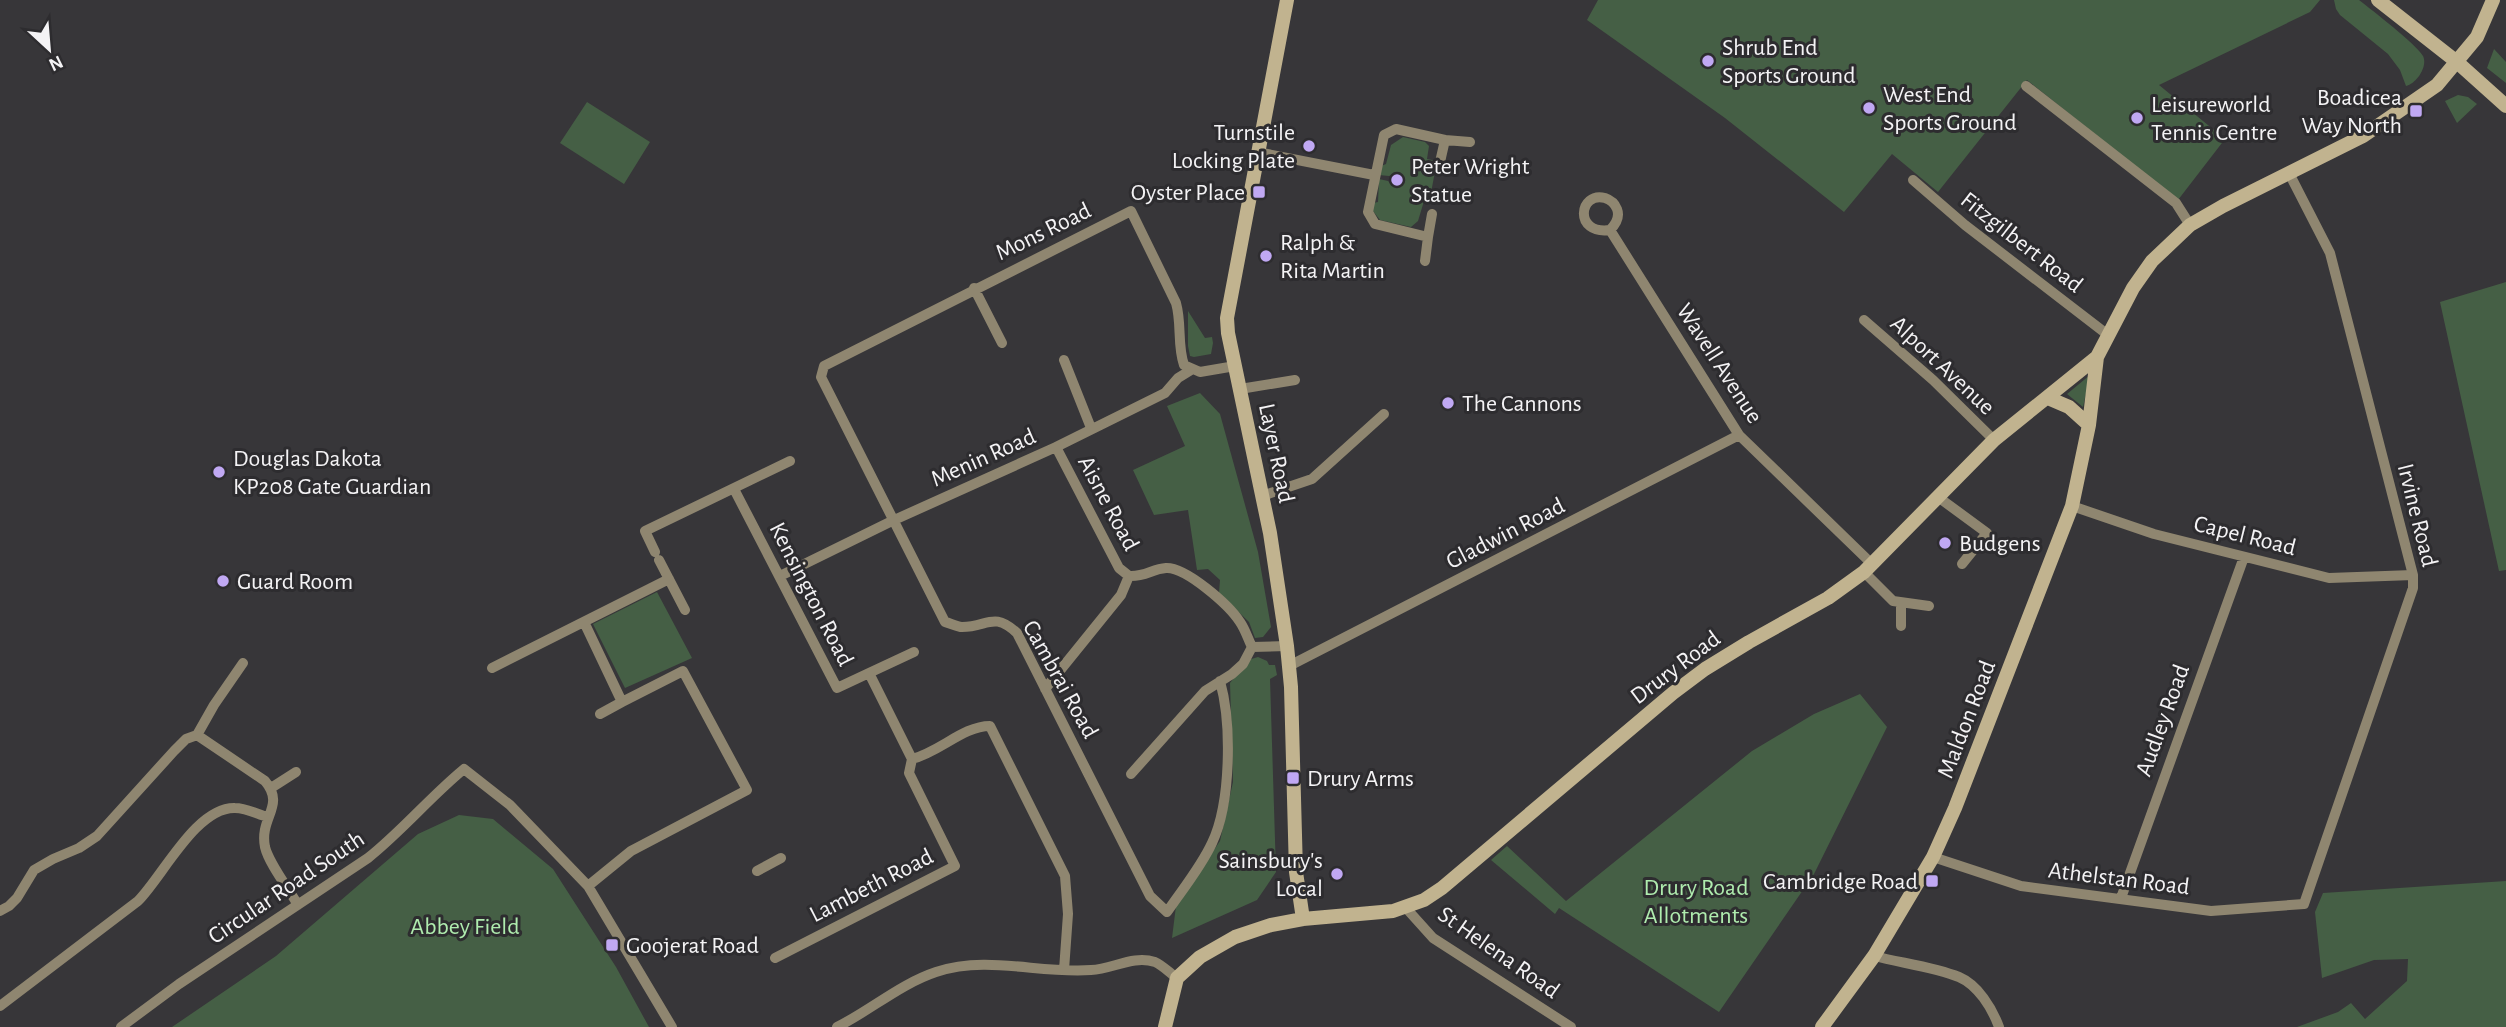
<svg xmlns="http://www.w3.org/2000/svg" width="2506" height="1027" font-family="'Alegreya Sans',sans-serif">
  <style>
    .green { fill: #455f45 }
    .lines { fill: none; stroke-linecap: round; stroke-linejoin: round }
    .street { stroke: #8f8670; stroke-width: 10 }
    .secondary { stroke: #c1b38f; stroke-width: 14 }
    .poi-dot { fill: #c0a8f3; stroke: #2d2c2f; stroke-width: 2.5 }
    .labels { text-anchor: middle; stroke-width: 6; stroke-linejoin: round; paint-order: stroke }
    .poi-label { font-size: 24px; fill: #f4f3f5; stroke: #2d2c2f; text-anchor: start }
    .street-label { font-size: 24px; fill: #f4f3f5; stroke: #2d2c2f }
    .park-label { font-size: 24px; fill: #afecae; stroke: #2d2c2f }
  </style>
  <rect width="100%" height="100%" fill="#373639"/>
  <path class="green" d="M1598,0H2320L2310,12L2159,85L2225,139L2178,200L2027,80L1938,192L1892,154L1844,212L1725,118L1587,20Z
    M2334,0H2359C2373,11 2415,43 2423,56C2428,66 2417,83 2406,86L2400,70L2388,54L2340,15L2336,9Z
    M2494,49L2506,62V83L2487,68Z
    M2458,95L2468,97L2477,104L2457,123L2445,101Z
    M587,102L650,142L624,184L560,143Z
    M1403,137L1425,142L1429,146L1427,159L1437,161L1430,198L1424,201L1418,221L1411,227L1380,220L1373,211V203L1378,202L1379,179L1388,181L1394,187L1402,184L1403,180L1397,173L1389,176L1379,175L1381,166L1386,164L1391,145Z
    M2506,282V570L2499,571L2440,302Z
    M1188,311L1205,338L1212,337L1213,343L1211,354L1194,357L1190,356L1188,346Z
    M2090,375L2083,407L2067,394Z
    M1200,393L1220,414L1258,552L1271,627L1263,637L1255,638L1249,622L1219,593L1220,580L1208,569L1197,570L1188,510L1154,515L1133,470L1185,446L1167,406Z
    M657,592L692,658L625,688L593,624Z
    M1258,657L1267,661L1269,665H1275L1277,675L1270,679L1276,872L1257,900L1172,938L1176,906L1220,841L1233,782L1230,683L1248,660Z
    M1860,694L1887,727L1814,874L1719,1012L1559,908L1555,914L1491,860L1507,846L1566,901L1752,751L1814,714Z
    M459,815L493,819L553,869L616,967L649,1027H172L276,956L418,834Z
    M2506,881V1027H2297L2338,1012L2351,1003L2365,1019L2407,981L2408,959L2374,960L2322,978L2315,912L2323,893Z"/>
  <g class="lines">
    <path class="street" d="M2026,86L2176,203L2190,225
      M1257,152L1374,175
      M1440,162L1445,140L1470,142
      M1913,180L1965,225L2108,335
      M1432,214L1428,237L1375,224L1368,212L1384,135L1396,129L1445,140
      M1610,230C1573,235 1579,191 1605,198C1611,200 1615,204 1617,209C1620,217 1616,224 1610,230L1739,435L1872,564
      M1425,261L1428,237
      M974,288L1002,343
      M1864,320L1933,380L1994,440
      M1064,360L1091,428
      M1240,389L1295,380
      M1056,447L1119,568L1129,576
      M734,489L837,688L869,673L912,759C940,752 963,726 990,726L1065,876L1068,914L1064,970
      M1262,496L1312,479L1384,414
      M1938,497L1987,533L1962,564
      M2072,506L2154,534L2329,578L2413,575
      M655,552L645,531L790,461
      M659,560L685,610
      M1864,572L1893,601L1929,606
      M780,576L892,521L1056,447L1165,393L1178,378L1191,370
      M584,622L622,702L683,671L747,790L631,851L588,886
      M1901,626V603
      M1289,666L1739,435
      M492,668L669,579
      M869,673L914,652
      M1220,681C1232,724 1231,803 1212,843C1201,867 1182,890 1167,912L1150,896L1017,633C993,611 988,627 962,627C957,627 950,623 945,622L821,377L824,366L1131,211L1176,303C1182,324 1177,345 1184,365L1200,372L1235,366
      M1045,689L1121,595L1129,576C1145,577 1152,569 1166,568C1186,567 1229,605 1240,622C1245,629 1248,639 1252,647L1287,646
      M600,714L622,702
      M197,735L214,705L243,663
      M1131,774L1205,691L1232,674L1243,664L1252,647
      M271,788L296,772
      M1933,857L2021,886L2211,911L2304,904L2413,588V575L2330,253L2290,175
      M757,871L781,858
      M2121,898L2244,557
      M1406,908L1433,938L1571,1027
      M0,911L9,906L17,898L34,870L53,859L79,848L97,836L174,751L186,739L197,735L265,781C286,806 259,817 265,847C269,864 289,889 298,905
      M1874,956C1901,963 1934,967 1959,977C1978,985 1992,1008 1999,1027
      M775,958L955,866L909,773L912,759
      M0,1006L138,901C163,876 196,807 235,808C246,808 257,814 267,817
      M121,1027L179,984L368,858C402,831 430,797 464,769L510,805L588,886L672,1027
      M837,1027C871,1010 900,984 936,972C988,955 1039,974 1091,970C1113,969 1133,955 1155,962C1162,965 1170,973 1177,978"/>
    <path class="secondary" d="M1287,0L1227,318L1228,333L1270,533L1287,646L1291,687L1296,872L1303,919
      M2378,0L2457,62L2506,106
      M2048,398L2069,407L2089,425
      M1165,1027L1177,978L1200,957L1235,937L1271,925L1303,919L1393,911L1424,900L1442,888L1673,693L1705,669L1749,642L1828,598L1864,572L1994,440L2097,357
      M1822,1027L1874,956L1933,857L1955,808L2072,506L2089,425L2097,357L2133,288L2152,261L2190,225L2223,206L2363,136L2437,85L2477,37L2493,0"/>
  </g>
  <g class="poi-dot">
    <circle cx="1708" cy="61" r="7"/>
    <circle cx="1869" cy="108" r="7"/>
    <rect x="2409" y="104" width="14" height="14" rx="3.5"/>
    <circle cx="2137" cy="118" r="7"/>
    <circle cx="1309" cy="146" r="7"/>
    <circle cx="1397" cy="180" r="7"/>
    <rect x="1252" y="185" width="14" height="14" rx="3.5"/>
    <circle cx="1266" cy="256" r="7"/>
    <circle cx="1448" cy="403" r="7"/>
    <circle cx="219" cy="472" r="7"/>
    <circle cx="1945" cy="543" r="7"/>
    <circle cx="223" cy="581" r="7"/>
    <rect x="1286" y="771" width="14" height="14" rx="3.5"/>
    <circle cx="1337" cy="874" r="7"/>
    <rect x="1925" y="874" width="14" height="14" rx="3.5"/>
    <rect x="605" y="938" width="14" height="14" rx="3.5"/>
  </g>
  <g class="labels">
    <g class="poi-label">
      <text x="1722" y="55">Shrub End<tspan x="1722" dy="28">Sports Ground</tspan></text>
      <text x="1883" y="102">West End<tspan x="1883" dy="28">Sports Ground</tspan></text>
      <text x="2402" y="105" text-anchor="end">Boadicea<tspan x="2402" dy="28">Way North</tspan></text>
      <text x="2151" y="112">Leisureworld<tspan x="2151" dy="28">Tennis Centre</tspan></text>
      <text x="1295" y="140" text-anchor="end">Turnstile<tspan x="1295" dy="28">Locking Plate</tspan></text>
      <text x="1411" y="174">Peter Wright<tspan x="1411" dy="28">Statue</tspan></text>
      <text x="1245" y="200" text-anchor="end">Oyster Place</text>
      <text x="1280" y="250">Ralph &amp;<tspan x="1280" dy="28">Rita Martin</tspan></text>
      <text x="1462" y="411">The Cannons</text>
      <text x="233" y="466">Douglas Dakota<tspan x="233" dy="28">KP208 Gate Guardian</tspan></text>
      <text x="1959" y="551">Budgens</text>
      <text x="237" y="589">Guard Room</text>
      <text x="1307" y="786">Drury Arms</text>
      <text x="1323" y="868" text-anchor="end">Sainsbury's<tspan x="1323" dy="28">Local</tspan></text>
      <text x="1918" y="889" text-anchor="end">Cambridge Road</text>
      <text x="626" y="953">Goojerat Road</text>
    </g>
    <g class="street-label">
      <text transform="translate(1043 231) rotate(-26)" y="8">Mons Road</text>
      <text transform="translate(2022 242) rotate(38)" y="8">Fitzgilbert Road</text>
      <text transform="translate(1720 363) rotate(57)" y="8">Wavell Avenue</text>
      <text transform="translate(1943 365) rotate(43)" y="8">Alport Avenue</text>
      <text transform="translate(1277 453) rotate(78)" y="8">Layer Road</text>
      <text transform="translate(983 457) rotate(-24)" y="8">Menin Road</text>
      <text transform="translate(1109 503) rotate(62)" y="8">Aisne Road</text>
      <text transform="translate(2418 515) rotate(76)" y="8">Irvine Road</text>
      <text transform="translate(1505 533) rotate(-27)" y="8">Gladwin Road</text>
      <text transform="translate(2245 535) rotate(14)" y="8">Capel Road</text>
      <text transform="translate(812 594) rotate(63)" y="8">Kensington Road</text>
      <text transform="translate(1675 667) rotate(-37)" y="8">Drury Road</text>
      <text transform="translate(1061 679) rotate(61)" y="8">Cambrai Road</text>
      <text transform="translate(1966 719) rotate(-69)" y="8">Maldon Road</text>
      <text transform="translate(2162 720) rotate(-70)" y="8">Audley Road</text>
      <text transform="translate(2119 878) rotate(7)" y="8">Athelstan Road</text>
      <text transform="translate(871 885) rotate(-27)" y="8">Lambeth Road</text>
      <text transform="translate(286 887) rotate(-34)" y="8">Circular Road South</text>
      <text transform="translate(1499 952) rotate(35)" y="8">St Helena Road</text>
    </g>
    <g class="park-label">
      <text x="1696" y="895">Drury Road<tspan x="1696" dy="28">Allotments</tspan></text>
      <text x="465" y="934">Abbey Field</text>
    </g>
  </g>
  <g transform="translate(49 49) rotate(154)" stroke="#2d2c2f" stroke-width="5" paint-order="stroke">
  <path d="M0-5L12 26L0 18L-12 26Z" fill="#f4f3f5"/>
  <text y="-10" font-size="19" font-weight="bold" text-anchor="middle" fill="#f4f3f5">N</text>
  </g>
</svg>
